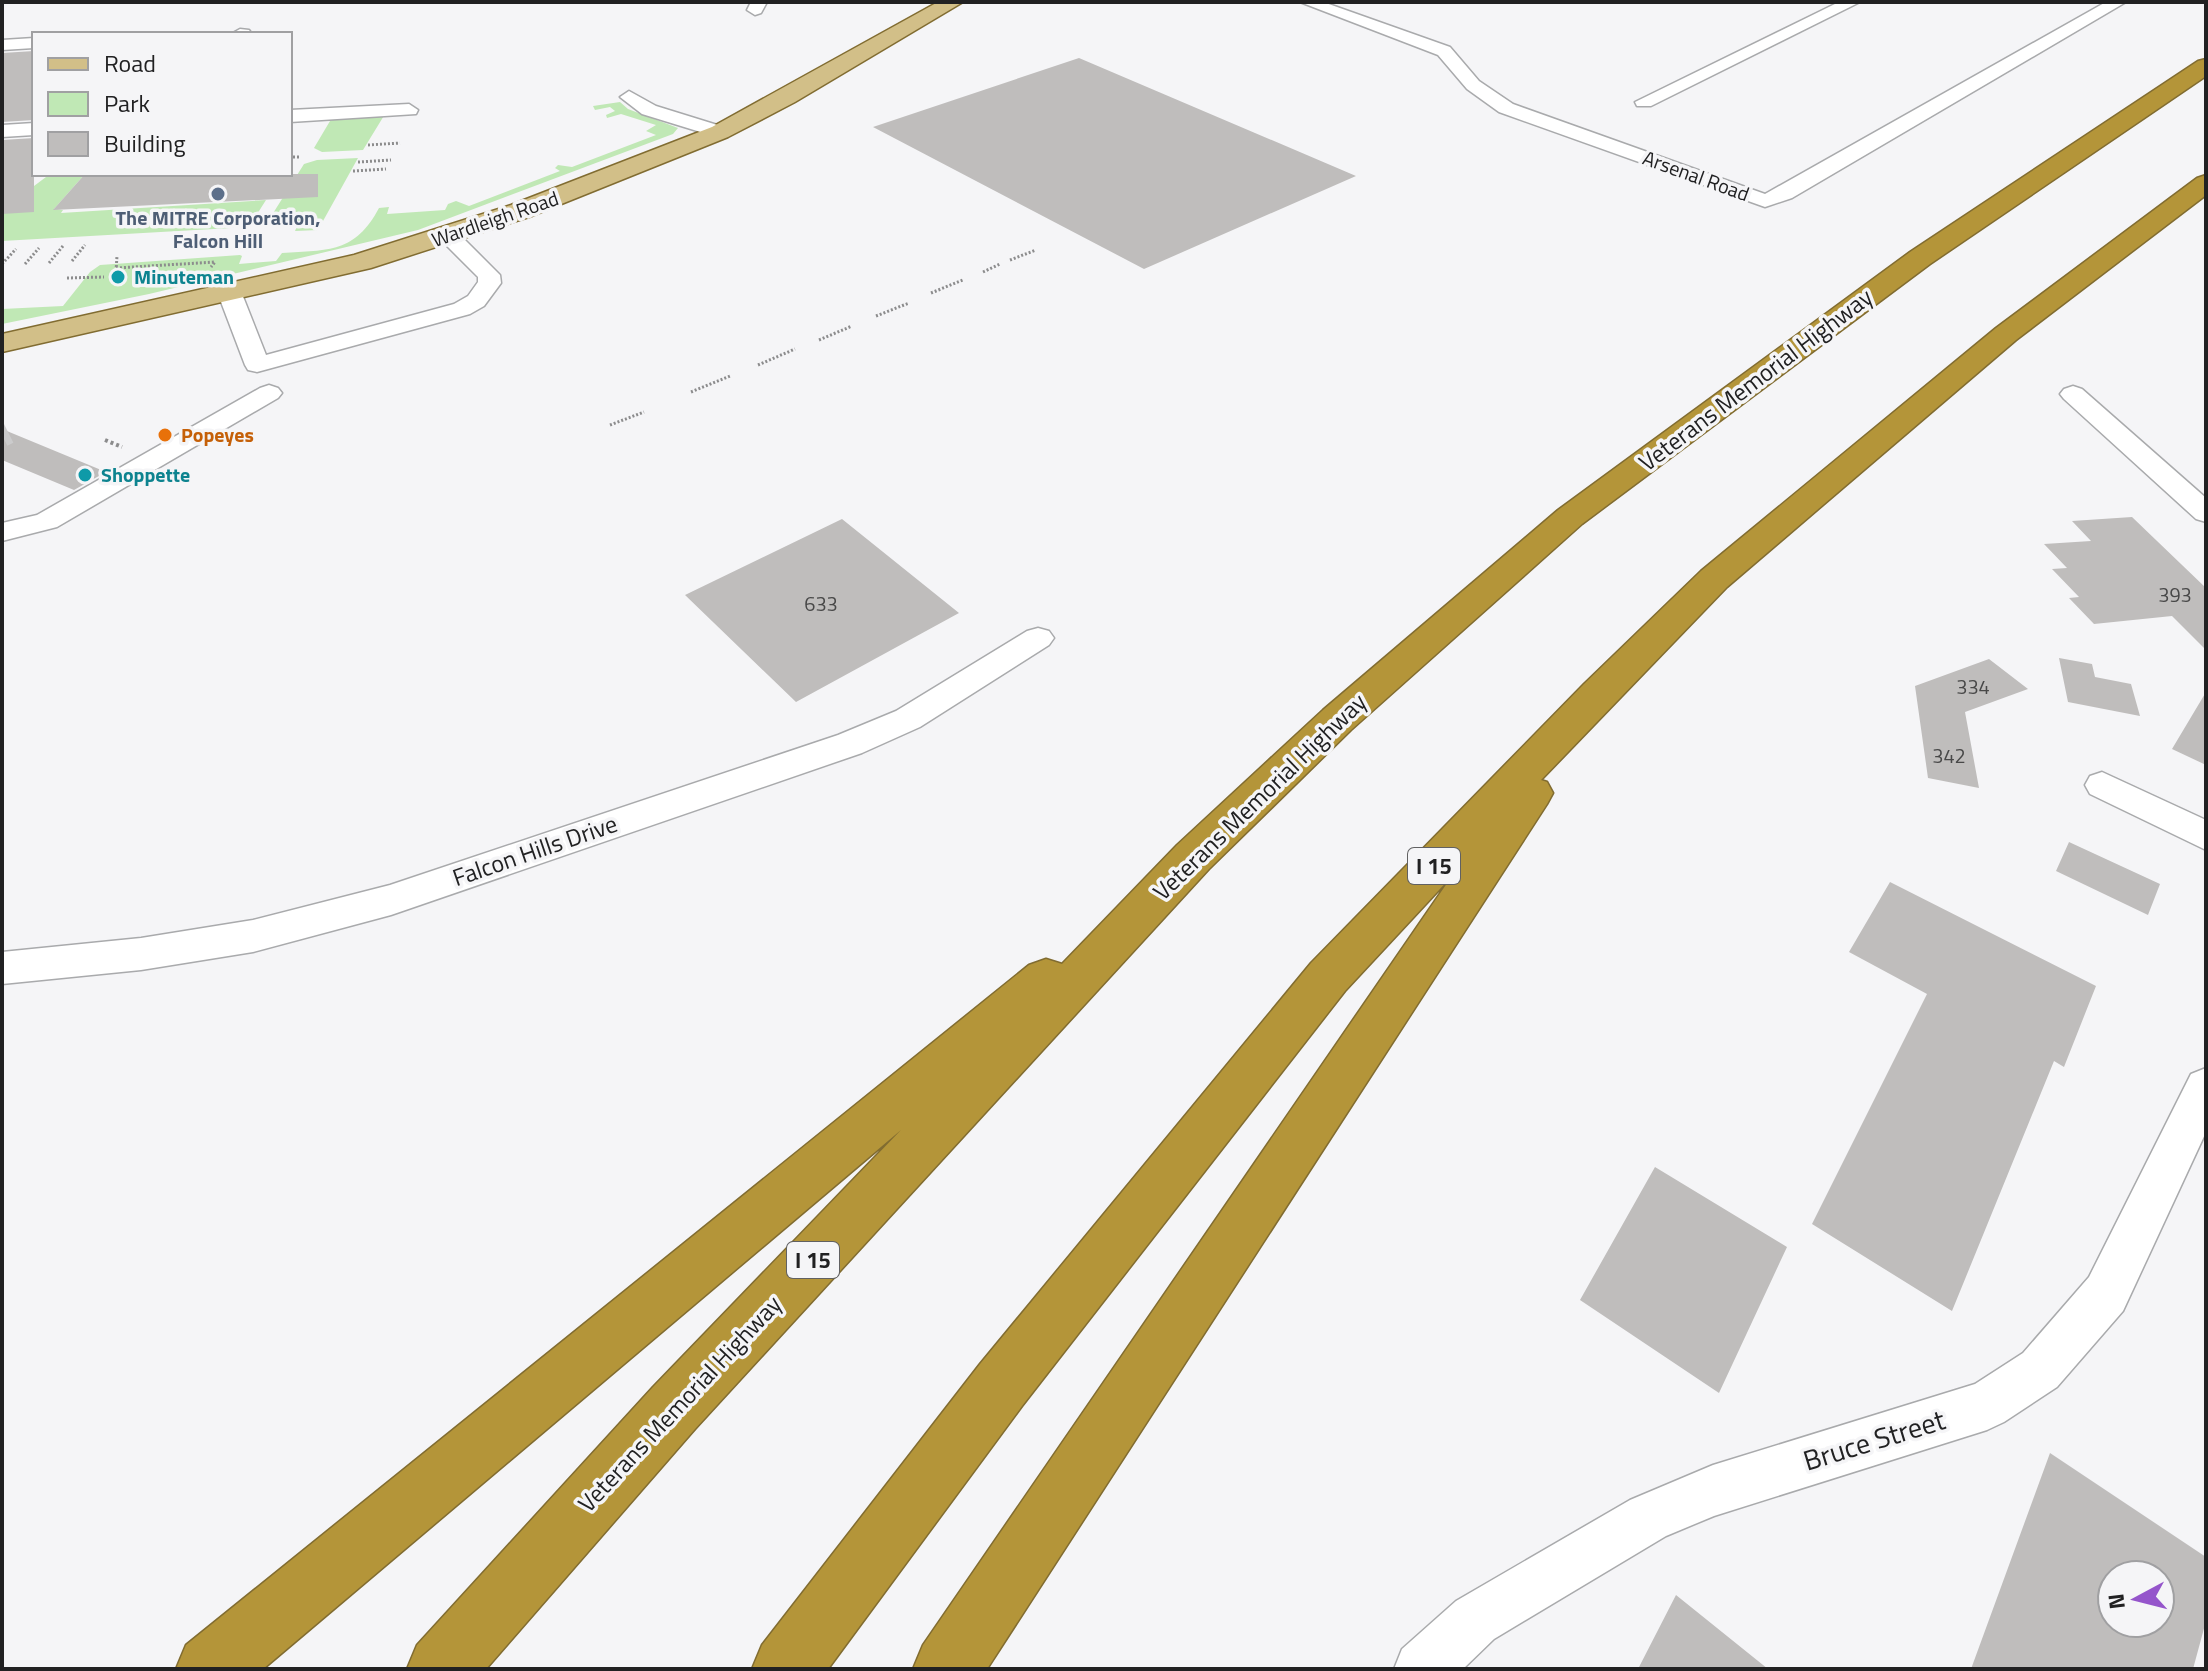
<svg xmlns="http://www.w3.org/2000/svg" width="2208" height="1671" font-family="'Titillium Web',sans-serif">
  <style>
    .green { fill: #c0e8b5 }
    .building { fill: #bfbdbc; fill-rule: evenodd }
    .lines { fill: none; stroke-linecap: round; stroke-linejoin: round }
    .minor-tunnel { stroke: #cbcbcc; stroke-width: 24; stroke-dasharray: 24 12; stroke-linecap: butt }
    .minor-casing { stroke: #a9aaac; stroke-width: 3 }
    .major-casing { stroke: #816c31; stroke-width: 3 }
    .highway-casing { stroke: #816c31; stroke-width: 3 }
    .path-far1 { stroke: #8c8c8d; stroke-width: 3; stroke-dasharray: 2 2; stroke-linecap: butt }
    .path { stroke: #8c8c8d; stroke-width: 4; stroke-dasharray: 3 3; stroke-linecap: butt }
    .minor { fill: #fff; fill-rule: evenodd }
    .major { fill: #d2bf88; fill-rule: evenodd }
    .highway { fill: #b49539; fill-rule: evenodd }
    .service-dot { fill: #5c6f8a; stroke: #f5f5f7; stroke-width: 3 }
    .culture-dot { fill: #0f9aa8; stroke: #f5f5f7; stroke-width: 3 }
    .food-dot { fill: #e8710a; stroke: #f5f5f7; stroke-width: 3 }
    .labels { text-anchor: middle; stroke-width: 7; stroke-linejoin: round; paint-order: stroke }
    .far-street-label { font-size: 20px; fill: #212122; stroke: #f5f5f7 }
    .far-service-label { font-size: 20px; font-weight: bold; fill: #4e5e75; stroke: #f5f5f7 }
    .far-culture-label { font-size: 20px; font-weight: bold; fill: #0d838f; stroke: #f5f5f7; text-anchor: start }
    .far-food-label { font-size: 20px; font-weight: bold; fill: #c56008; stroke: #f5f5f7; text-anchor: start }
    .number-label { font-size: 20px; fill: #484848 }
    .shield { fill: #f5f5f7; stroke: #616162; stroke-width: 2 }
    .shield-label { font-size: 22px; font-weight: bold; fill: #212122 }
    .street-label { font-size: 24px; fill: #212122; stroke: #f5f5f7 }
    .near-street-label { font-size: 28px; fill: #212122; stroke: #f5f5f7 }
  </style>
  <rect width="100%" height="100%" fill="#f5f5f7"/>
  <path class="green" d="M620,102L628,109L678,128L673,134L418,230L149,294L2,324V309L63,306L90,272L100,265L240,255L242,256L239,264L276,261L282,253C329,250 355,253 379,208L389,207L387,214L445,210L448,204L456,201L469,206L560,171L555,168L558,165L572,167L656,135L646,131L656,125L621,114L607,118L606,115L615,111L610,107L595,110L593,106Z
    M385,114L363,150L322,152L314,148L330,121L344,116Z
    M358,158L318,230L295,231L298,224L265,226L304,164L317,160Z
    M50,174H85L54,209L63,210L61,213L266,200L249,227L2,241V210Z"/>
  <path class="building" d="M34,51V120L2,122V53Z
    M1079,58L1356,176L1144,269L873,127Z
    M34,138V212L2,214V140Z
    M85,174H318V197L53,210Z
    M2,429L106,472L74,490L2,460Z
    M2132,517L2206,588V650L2172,616L2094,624L2069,598L2079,597L2052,569L2067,568L2044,544L2091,541L2072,521Z
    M842,519L959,613L796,702L685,595Z
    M2059,658L2092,664L2095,677L2131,684L2140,716L2068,702Z
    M1989,659L2028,689L1965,712L1979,788L1928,778L1915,686Z
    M2206,692V765L2172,749Z
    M2069,842L2160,884L2148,915L2056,871Z
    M1890,882L2096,986L2064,1067L2054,1061L1952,1311L1812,1224L1927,994L1849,952Z
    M1655,1167L1787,1247L1719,1393L1580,1300Z
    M2050,1453L2206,1557V1621L2193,1669H1971ZM2112,1575H2160V1623H2112Z
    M1676,1595L1768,1669H1638Z"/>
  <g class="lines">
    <path class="minor-tunnel" d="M2,435L8,432"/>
    <g class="minor-casing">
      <path id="minor" d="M751,2H767L761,13L755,15L747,10Z
        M1300,2H1323L1450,47L1479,81L1513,104L1765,194L2106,2H2126L1792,198L1765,207L1499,112L1467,89L1438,55Z
        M1839,2H1860L1651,106H1637L1635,102Z
        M240,29L249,30L252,34H231Z
        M34,38V48L2,50V40Z
        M629,91L656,106L727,128L730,132L720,138L642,114L620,97Z
        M409,104L418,110L416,114L290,122V110Z
        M34,123V135L2,137V125Z
        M448,229L456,231L500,275L501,283L484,306L470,314L257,372L248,370L245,365L218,294L222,289H238L242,294L266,355L454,304L468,296L478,282V277L437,236Z
        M269,385L278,388L282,393L278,398L57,527L2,541V523L37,515L260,388Z
        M2073,386L2082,389L2206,498V522L2196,519L2064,399L2060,394L2064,389Z
        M1038,628L1049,631L1054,638L1049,645L920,727L862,753L391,915L253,952L141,970L2,984V952L141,938L253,920L390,885L838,735L896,711L1027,631Z
        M2102,772L2206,820V850L2090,794L2085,785L2090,776Z
        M2206,1068V1132L2123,1311L2057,1387L2004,1422L1987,1430L1714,1516L1666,1536L1494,1639L1463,1669H1394L1402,1649L1456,1601L1630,1500L1713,1465L1975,1384L2023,1353L2089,1277L2191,1074Z"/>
    </g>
    <g class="major-casing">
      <path id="major" d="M938,2H963L795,102L728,137L529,217L371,268L2,352V334L354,255L511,205L712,127Z"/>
    </g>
    <g class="highway-casing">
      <path id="highway" d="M2206,59V76L1930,264L1582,524L1351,730L1209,869L695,1429L486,1669H407L417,1645L653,1387L901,1130L263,1669H176L186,1645L1029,965L1046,959L1062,964L1177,845L1323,710L1558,510L1910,252L2198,61Z
        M2206,175V195L2016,340L1727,587L1541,780L1547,782L1553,793L1547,804L987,1669H913L923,1645L1452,876L1345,991L1022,1406L828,1669H752L762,1645L980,1364L1311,963L1584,684L1701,571L1996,328L2197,178Z"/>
    </g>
    <path class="path-far1" d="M368,145L400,143
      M293,157H301
      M358,162L391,160
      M353,171L386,169
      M1010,260L1036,250
      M72,261L85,245
      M49,263L63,246
      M2,264L16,249
      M25,264L39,248
      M116,268L215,262L211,267
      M116,271L117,256
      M983,272L1000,264
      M67,278L104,277
      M931,293L963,280
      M876,316L909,303
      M819,340L852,326
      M758,365L795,349
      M691,392L730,376
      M610,425L644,412"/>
    <path class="path" d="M105,440L122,447"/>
    <use href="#minor" class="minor"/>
    <use href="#major" class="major"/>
    <use href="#highway" class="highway"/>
  </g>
  <circle class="service-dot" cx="218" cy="194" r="8"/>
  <g class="culture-dot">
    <circle cx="118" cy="277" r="8"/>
    <circle cx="85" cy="475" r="8"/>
  </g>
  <circle class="food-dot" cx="165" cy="435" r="8"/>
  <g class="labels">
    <g class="far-street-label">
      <text transform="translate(1696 176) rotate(20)" y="7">Arsenal Road</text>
      <text transform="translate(495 219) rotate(-19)" y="7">Wardleigh Road</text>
    </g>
    <g class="far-service-label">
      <text x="218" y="225">The MITRE Corporation,<tspan x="218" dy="23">Falcon Hill</tspan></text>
    </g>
    <g class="far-culture-label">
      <text x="134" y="284">Minuteman</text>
      <text x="101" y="482">Shoppette</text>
    </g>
    <g class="far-food-label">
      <text x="181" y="442">Popeyes</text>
    </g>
    <g class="number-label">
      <text x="2175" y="602">393</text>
      <text x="821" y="611">633</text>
      <text x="1973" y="694">334</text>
      <text x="1949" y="763">342</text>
    </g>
    <g class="shield">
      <rect x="1408" y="848" width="52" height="36" rx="6"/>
      <rect x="787" y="1242" width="52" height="36" rx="6"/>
    </g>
    <g class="shield-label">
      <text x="1434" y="874">I 15</text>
      <text x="813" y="1268">I 15</text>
    </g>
    <g class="street-label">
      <text transform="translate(1756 380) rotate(-37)" y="8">Veterans Memorial Highway</text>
      <text transform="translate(1260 797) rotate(-44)" y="8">Veterans Memorial Highway</text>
      <text transform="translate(535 851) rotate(-19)" y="8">Falcon Hills Drive</text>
      <text transform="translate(680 1404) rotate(-47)" y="8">Veterans Memorial Highway</text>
    </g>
    <g class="near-street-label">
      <text transform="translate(1874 1440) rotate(-17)" y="10">Bruce Street</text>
    </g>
  </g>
  <rect width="2208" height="1671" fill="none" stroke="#212122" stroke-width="8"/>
  <rect x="32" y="32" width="260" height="144" fill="#f5f5f7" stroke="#a0a0a2" stroke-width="2"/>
  <rect x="48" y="58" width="40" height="12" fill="#d2bf88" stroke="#a0a0a2" stroke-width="2"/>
  <text x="104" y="72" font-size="24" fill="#212122">Road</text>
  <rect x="48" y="92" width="40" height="24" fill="#c0e8b5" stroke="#a0a0a2" stroke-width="2"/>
  <text x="104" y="112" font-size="24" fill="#212122">Park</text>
  <rect x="48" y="132" width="40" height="24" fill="#bfbdbc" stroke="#a0a0a2" stroke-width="2"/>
  <text x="104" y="152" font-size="24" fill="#212122">Building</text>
  <g transform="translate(2136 1599) rotate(263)"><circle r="38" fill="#f5f5f7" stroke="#a0a0a2" stroke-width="2"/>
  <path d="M0-6L14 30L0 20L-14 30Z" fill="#9555cb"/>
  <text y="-12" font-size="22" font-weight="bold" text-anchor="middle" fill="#212122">N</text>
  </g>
</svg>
